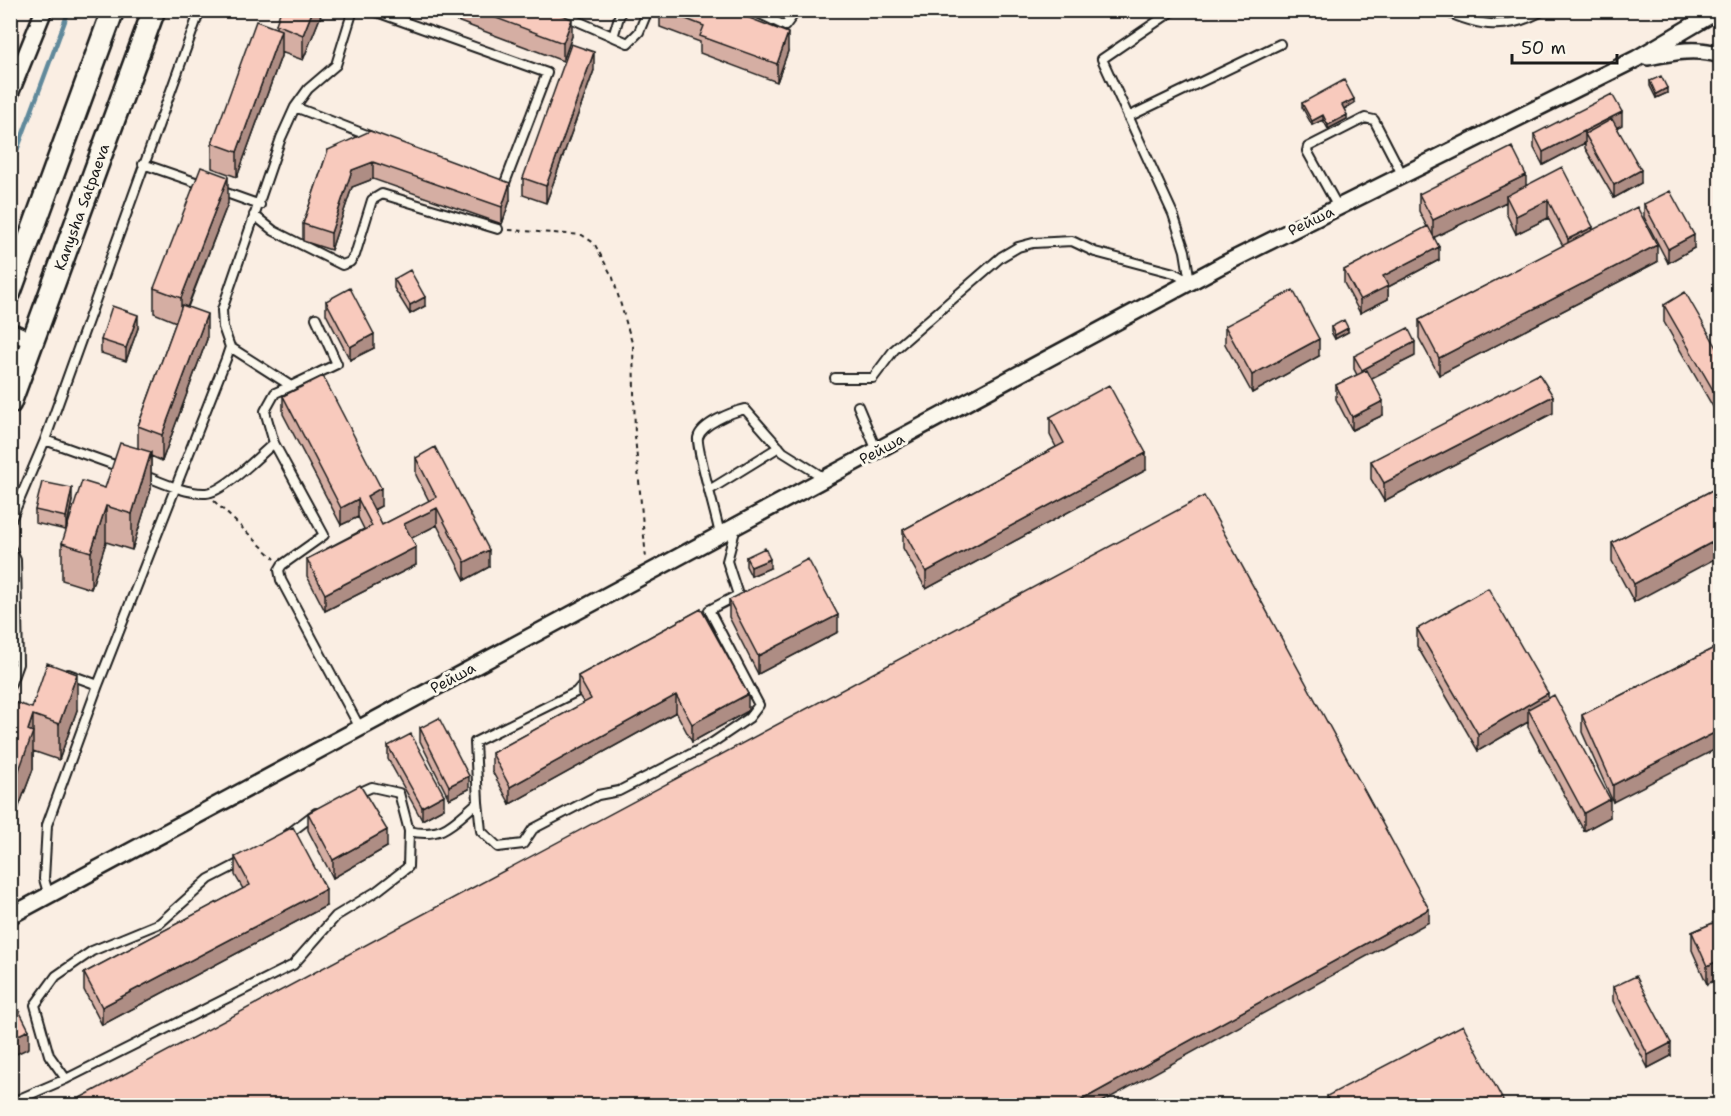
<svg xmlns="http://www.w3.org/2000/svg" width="1731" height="1116" font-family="'Shantell Sans',sans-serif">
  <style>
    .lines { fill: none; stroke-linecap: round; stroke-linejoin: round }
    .stream { stroke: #61899b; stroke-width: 4.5 }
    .service-casing { stroke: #1c1c1c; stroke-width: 12 }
    .minor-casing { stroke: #1c1c1c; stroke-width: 20 }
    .secondary-casing { stroke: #1c1c1c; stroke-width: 26 }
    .path { stroke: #1c1c1c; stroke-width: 2; stroke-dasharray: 4.5 4.5; stroke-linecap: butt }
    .service { stroke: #fbf7ec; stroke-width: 8 }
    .minor { stroke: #fbf7ec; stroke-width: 15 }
    .secondary { stroke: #fbf7ec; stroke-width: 21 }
    .wall { fill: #d5aea3; stroke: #1c1c1c; stroke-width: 1.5 }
    .shaded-wall { fill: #ae8d84; stroke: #1c1c1c; stroke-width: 1.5 }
    .building { fill: #f8cabd; stroke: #1c1c1c; stroke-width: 1.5 }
    .labels { text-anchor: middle; stroke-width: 6; stroke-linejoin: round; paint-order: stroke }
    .street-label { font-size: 15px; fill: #1c1c1c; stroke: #fbf7ec }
  </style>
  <rect width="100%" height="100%" fill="#faeee3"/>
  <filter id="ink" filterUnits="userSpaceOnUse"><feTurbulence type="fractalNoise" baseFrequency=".0167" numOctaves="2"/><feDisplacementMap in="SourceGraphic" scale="12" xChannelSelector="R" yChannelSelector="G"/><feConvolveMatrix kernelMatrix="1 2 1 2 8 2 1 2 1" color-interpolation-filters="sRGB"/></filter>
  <g filter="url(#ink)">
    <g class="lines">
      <path class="stream" d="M10,169L69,10"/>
      <g class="service-casing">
        <path id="service" d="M371,10L547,73L503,188
          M552,10L628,43L639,32L648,10
          M752,10L785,26L797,10
          M1174,10L1102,59L1173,214L1185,251L1190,282
          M1443,10C1480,27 1507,31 1544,10
          M613,37L621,10
          M295,107L372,137
          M1128,117L1280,44
          M143,164L204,185
          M218,190L260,205
          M1338,207L1307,151L1308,147L1365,118L1374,120L1403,176
          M254,215L274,231L342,265L350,262L355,255L372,200L382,194L498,229
          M230,347L291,386L337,364L316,318
          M835,378H873L894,350L1001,257L1018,247L1033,243L1072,241L1095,252L1174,273L1190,282
          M291,386L275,393L265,411L274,443L324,535L282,565L279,570L281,580L360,728
          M858,406L877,451
          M45,440L120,467
          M143,475C161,482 186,494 206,493C224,492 260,455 274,443
          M711,489L779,447
          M10,522L45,440L200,10
          M720,535C717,517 696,448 698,438C701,424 732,412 745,409L783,452L826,479
          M10,547L16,560L18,664L10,686
          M68,674L98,685
          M478,802L481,831L498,847L523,844L533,829L598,795L619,791L712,743L749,718L759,705L709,610L738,595L727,561L736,527
          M409,831C443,839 453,823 478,802L475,742L576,692L584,683
          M287,835L316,813
          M49,896L44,879L47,825L98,685L226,359L230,347L223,327L222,310L281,138L295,107L308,89L336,65L353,10
          M66,1079L49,1055L35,1005L56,976L92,951L160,923L209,879L244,861
          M10,1103L66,1079L293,965L336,916L377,891L408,867L409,831L399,793L372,787L354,795"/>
      </g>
      <g class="minor-casing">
        <path id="minor" d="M1648,57C1673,52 1696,47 1720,55
          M10,94L44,10
          M10,331L33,341
          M10,916L1222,265L1636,59L1719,10"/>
      </g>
      <g class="secondary-casing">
        <path id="secondary" d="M10,292L113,10
          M10,403L154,10"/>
      </g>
      <path class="path" d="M509,230L582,235L594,243L613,278L633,346L635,436L646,559
        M214,501L275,559"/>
      <use href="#service" class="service"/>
      <use href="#minor" class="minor"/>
      <use href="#secondary" class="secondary"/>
    </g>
    <path class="wall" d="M323,10L303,60L281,52V56L237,177L212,168V143L276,28V24Z
      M428,10H549L572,36L563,61Z
      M660,10H729L788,51L777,82L700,53V42L660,27Z
      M594,70L546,203L523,195V178Z
      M1650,81L1667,93L1656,98L1650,86Z
      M1302,103H1354L1344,109L1347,119L1328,129L1323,120L1312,125L1302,107Z
      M1622,125L1617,127L1641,183L1614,198L1585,148V143L1543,165L1534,148V134Z
      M328,150L510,200L502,224L373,179L352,187L331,250L303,241V224Z
      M1526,185L1593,230L1657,262L1439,375L1419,338V320L1563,246L1548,218L1516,234L1506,213V202L1434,237L1439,260L1388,287V299L1360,313L1344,283V270L1427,227L1419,211V194Z
      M228,203L188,307L207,339L162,461L151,456V489L132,550L106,542L91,589L62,580V543L105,488L138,448V426L176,322L154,313V288Z
      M1644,204L1694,248L1668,263L1644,217Z
      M394,279L425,306L410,314L394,288Z
      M326,301L374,348L350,360L326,314Z
      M1664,305L1720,353V419L1664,322Z
      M1225,326L1319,356L1252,393L1225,344Z
      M1331,327L1348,332L1335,339L1331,332Z
      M138,328L126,361L101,353V340Z
      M1354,356H1415L1371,378L1383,415L1352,430L1336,399V385L1357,375L1354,369Z
      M283,396L381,506L374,510L382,525L429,501L416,475V458L489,567L465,580L437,525L411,538L416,565L325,611L307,576V559L364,529L358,517L341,525L283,414Z
      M1553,413L1384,501L1371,479V461Z
      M1050,417L1146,470L926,589L903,548V530L1056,447L1050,435Z
      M1720,486L1634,602L1612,561V543Z
      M72,501L66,530L35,523V510Z
      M746,557L770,568L751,576L746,566Z
      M729,600L838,632L758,674L729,617Z
      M701,609L748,711L692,742L676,712L510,804L492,771V753L584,703L578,694V676Z
      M1417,629L1548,698L1610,817L1584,831L1528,727V722L1478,751L1417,646Z
      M1720,645L1613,802L1582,732V715Z
      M10,703L32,708L77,710L59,760L33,751V769L18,809L10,806Z
      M420,728L469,789L449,799L420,741Z
      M388,746L444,808L422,820L388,759Z
      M308,813L387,847L333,878L308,830Z
      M235,857L326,906L102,1025L84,990V973L243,889L235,875Z
      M1720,920L1707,984L1692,950V932Z
      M1613,987L1671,1056L1648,1068L1613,1001Z
      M1327,1096L1506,1106H1327Z"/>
    <path class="shaded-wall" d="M313,10H323L303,60V35Z
      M813,10H827L813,16Z
      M572,19V36L563,61V43Z
      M281,30V56L237,177V152Z
      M788,33V51L777,82V64Z
      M594,52V70L546,203V186Z
      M1667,88V93L1656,98V94Z
      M1354,99V103L1342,110V105Z
      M1622,112V125L1589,141L1585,134V143L1543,165V152Z
      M1323,115V120L1312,125V121Z
      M1347,115V119L1328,129V125Z
      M373,162V179L352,187L331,250V233L352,170Z
      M1641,170V183L1614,198V185Z
      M1526,175V192L1506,196V202L1433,238V220Z
      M228,177V203L181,323V298Z
      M510,183V200L502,224V207Z
      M1548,200V218L1516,234V216Z
      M1593,227V244L1568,257V239Z
      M1694,235V248L1668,263V249Z
      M1657,245V262L1439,375V358Z
      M1439,247V260L1388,287V299L1360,313V300L1383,276Z
      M425,297V306L410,314V305Z
      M207,314V339L162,461V435Z
      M138,315V328L126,361V348Z
      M1348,328V332L1335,339V335Z
      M374,334V348L350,360V347Z
      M1319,339V356L1252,393V375Z
      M1415,342V356L1362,383V370Z
      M1553,396V413L1384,501V483Z
      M1383,401V415L1352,430V417Z
      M151,452V489L132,550V514Z
      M1146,453V470L926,589V572Z
      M72,488V501L66,530V517Z
      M381,488V506L367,513V496Z
      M358,499V517L341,525V508Z
      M106,506V542L91,589V552Z
      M437,508V525L404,542V524Z
      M1720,538V556L1634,602V584Z
      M416,547V565L325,611V594Z
      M489,550V567L465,580V562Z
      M770,559V568L751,576V567Z
      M838,615V632L758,674V656Z
      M77,674V710L59,760V724Z
      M1548,693V710L1528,709V722L1478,751V734Z
      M748,694V711L692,742V724Z
      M676,695V712L510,804V787Z
      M33,715V769L18,809V773L28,730Z
      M1720,730V747L1613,802V785Z
      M469,776V789L449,799V786Z
      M444,795V808L422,820V807Z
      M1610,799V817L1584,831V813Z
      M387,830V847L333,878V860Z
      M326,889V906L102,1025V1007Z
      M1429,909V922L1095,1106H1071Z
      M1720,960V978L1707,984V966Z
      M29,1030V1048L10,1057V1039Z
      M1671,1043V1056L1648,1068V1055Z"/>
    <path class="building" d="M281,10H313L303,35L276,24Z
      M475,10H549L572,19L563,43Z
      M663,10H729L788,33L777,64L700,36L704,26Z
      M256,21L281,30L237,152L212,143Z
      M571,44L594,52L546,186L523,178Z
      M1661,76L1667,88L1656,94L1650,81Z
      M1344,80L1354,99L1342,105L1347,115L1328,125L1323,115L1312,121L1302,103Z
      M1612,94L1622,112L1543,152L1534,134Z
      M1612,119L1641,170L1614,185L1585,134Z
      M370,131L510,183L502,207L373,162L352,170L331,233L303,224L328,150Z
      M1512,147L1526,175L1433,220L1419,194Z
      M201,167L228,177L181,298L154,288Z
      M1562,167L1593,227L1568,239L1548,200L1516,216L1506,196Z
      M1670,191L1694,235L1668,249L1644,204Z
      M1637,207L1657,245L1439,358L1419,320Z
      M1428,226L1439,247L1383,276L1388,286L1360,300L1344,270Z
      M410,270L425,297L410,305L394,279Z
      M350,288L374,334L350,347L326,301Z
      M1293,290L1319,339L1252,375L1225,326Z
      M1685,292L1720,353V402L1664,305Z
      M182,305L207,314L162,435L138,426Z
      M112,306L138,315L126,348L101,340Z
      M1344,320L1348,328L1335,335L1331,327Z
      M1408,328L1415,342L1362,370L1354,356Z
      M1367,370L1383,401L1352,417L1336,385Z
      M1539,374L1553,396L1384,483L1371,461Z
      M323,376L381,488L367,496L382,525L436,497L416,458L435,447L489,550L465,562L437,508L404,524L416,547L325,594L307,559L372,526L358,499L341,508L283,396Z
      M1109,385L1146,453L926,572L903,530L1064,443L1050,417Z
      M120,443L151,452L132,514L106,506L91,552L62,543L82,481L105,488Z
      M42,482L72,488L66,517L35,510Z
      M1720,486V538L1634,584L1612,543Z
      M1204,496L1429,909L1071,1106H65Z
      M765,548L770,559L751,567L746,557Z
      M808,559L838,615L758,656L729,600Z
      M1488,588L1548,693L1478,734L1417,629Z
      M701,609L748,694L692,724L676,695L510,787L492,753L591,699L578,676Z
      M1720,645V730L1613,785L1582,715Z
      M47,663L77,674L59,724L33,715L28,730L33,732L18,773L10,770V703L11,701L32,708Z
      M1554,695L1610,799L1584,813L1528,709Z
      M439,718L469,776L449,786L420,728Z
      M411,734L444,795L422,807L388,746Z
      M360,785L387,830L333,860L308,813Z
      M293,827L326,889L102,1007L84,973L250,885L235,857Z
      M1720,920V960L1707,966L1692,932Z
      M1636,976L1671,1043L1648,1055L1613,987Z
      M10,993L29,1030L10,1039Z
      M1463,1025L1506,1106H1331L1327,1096Z"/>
  </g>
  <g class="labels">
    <g class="street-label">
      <text transform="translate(82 207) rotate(-70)" y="5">Kanysha Satpaeva</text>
      <text transform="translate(1311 221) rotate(-26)" y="5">Рейша</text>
      <text transform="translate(882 449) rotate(-28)" y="5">Рейша</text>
      <text transform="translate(453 678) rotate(-28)" y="5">Рейша</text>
    </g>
  </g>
  <rect width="1731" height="1116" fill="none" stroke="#fbf7ec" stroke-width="36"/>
  <rect x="18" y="18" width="1695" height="1080" fill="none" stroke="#1c1c1c" stroke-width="2" filter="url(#ink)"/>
  <path d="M1512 54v9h105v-9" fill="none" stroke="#1c1c1c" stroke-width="3"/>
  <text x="1521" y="54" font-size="18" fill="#1c1c1c" stroke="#fbf7ec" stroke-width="4.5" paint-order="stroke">50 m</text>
</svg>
